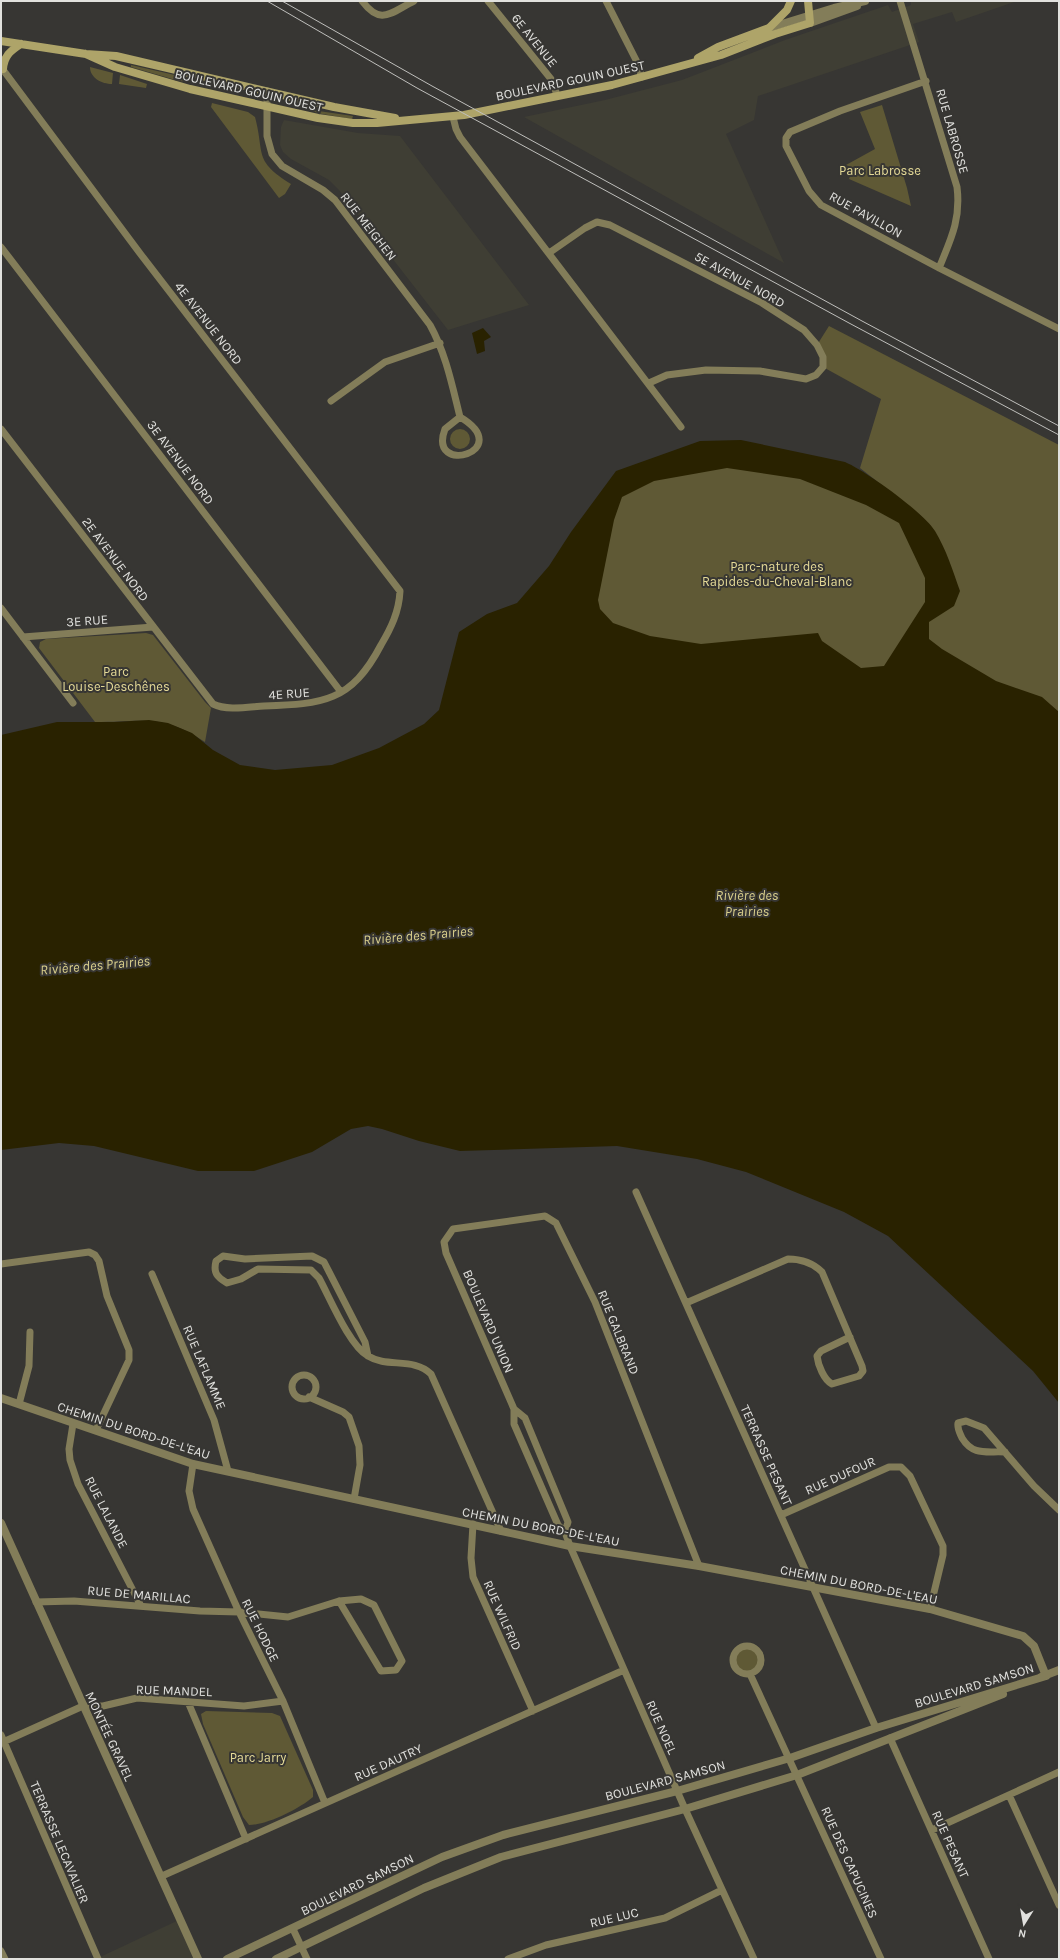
<svg xmlns="http://www.w3.org/2000/svg" width="1060" height="1960" font-family="Karla,sans-serif">
  <style>
    .built { fill: #3f3e34 }
    .green { fill: #5f5935 }
    .water { fill: #292200; fill-rule: evenodd }
    .lines { fill: none; stroke-linecap: round; stroke-linejoin: round }
    .minor { stroke: #837d59; stroke-width: 7 }
    .tertiary { stroke: #837d59; stroke-width: 8 }
    .secondary { stroke: #aea469; stroke-width: 8 }
    .tram { stroke: #bfbfbc; stroke-width: 1 }
    .labels { text-anchor: middle; stroke-width: 4; stroke-linejoin: round; paint-order: stroke }
    .street-label { font-size: 13px; fill: #e1e1de; stroke: #373633 }
    .park-label { font-size: 13px; fill: #e5da97; stroke: #373633 }
    .water-label { font-size: 14px; font-style: italic; fill: #d8ce8b; stroke: #373633 }
  </style>
  <rect width="100%" height="100%" fill="#373633"/>
  <path class="built" d="M911,1H1017L956,22L952,12L913,24L919,42L758,96L754,120L726,134L784,263L524,117L605,100L682,80L785,40L888,5L892,12L911,5Z
    M284,120L358,133L400,136L529,305L448,330L339,190L329,180L291,159L283,152L280,145L281,127Z
    M181,1919L198,1959H98V1958Z"/>
  <path class="green" d="M131,65L214,84L179,81L131,67Z
    M90,67L113,73L112,84C102,84 90,78 90,67Z
    M120,75L147,84L146,88L119,84Z
    M212,103L248,112L255,117C265,155 253,160 291,184L285,194L279,198L211,107Z
    M882,105L907,188L911,206L849,179L853,168L846,165L875,149L860,112Z
    M305,109L353,116L352,119L322,114Z
    M829,326L1059,445V822L567,656L613,489L713,454L812,466L934,530L920,515L860,468L881,399L823,367L817,345Z
    M450 439a10 10 0 1 1 20 0a10 10 0 1 1-20 0Z
    M146,633L153,635L205,702L211,708L205,742C163,713 141,722 95,722L39,648L40,642L46,639Z
    M733 1660a14 14 0 1 1 28 0a14 14 0 1 1-28 0Z
    M206,1711L272,1713L280,1716L313,1790V1797C299,1809 267,1825 249,1825L243,1817L203,1724L201,1714Z"/>
  <path class="water" d="M483,328L491,337L484,341L485,351L477,354L472,333Z
    M741,440L845,462C866,471 923,512 935,531C946,549 953,571 960,591L954,606L929,622V639L942,649L996,681L1042,697L1059,712V1403L1033,1371L888,1236L844,1212L746,1172L697,1159L617,1146L460,1151L419,1141L382,1129L368,1126L351,1129L312,1152L254,1171H198L94,1146L59,1143L1,1150V735L57,722H114L149,720L168,723L192,733L213,750L240,765L275,770L332,765L379,748L424,724L439,710L459,632L487,614L517,603L549,566L571,532L616,471L700,441ZM727,468L800,479L866,505L899,523L925,578V602L884,666L861,668L822,641L818,633L701,644L650,636L613,623L600,609L598,600L614,520L622,497L654,481Z"/>
  <g class="lines">
    <path class="minor" d="M362,1C381,26 390,13 414,1
      M488,1L551,79L554,85L557,96
      M606,1L636,60L642,77
      M900,1L957,187C961,219 951,239 939,268
      M1,67L142,256L400,591C399,612 391,628 381,645C351,702 323,704 264,706C248,707 227,711 213,704L1,429
      M926,81L840,111L790,132L786,138V146L809,191L821,205L939,268L1059,329
      M267,91V136L272,154L282,166L323,190L335,200L430,325C446,354 452,385 460,417
      M453,117L456,129L460,137L681,427
      M1,247L341,692
      M549,253L585,228L597,222L610,225L762,303L804,330L817,345L823,357V367L816,375L806,379L760,371L706,370L667,375L649,383
      M331,401L385,362L440,343
      M460,417C517,451 427,477 445,429Z
      M1,608L73,703
      M23,637L153,627
      M636,1192L876,1728
      M1,1264L89,1252L95,1255L99,1261L107,1296L129,1350V1360L96,1430
      M152,1274L214,1420L228,1471
      M686,1303L788,1259C801,1259 812,1262 822,1272L862,1366L863,1371L859,1376L832,1384C824,1380 818,1365 817,1356L821,1351L850,1337
      M368,1356L365,1342L324,1262L312,1256L245,1259L223,1256L216,1261C213,1273 217,1277 227,1283L241,1279L258,1269L311,1270L319,1278C330,1298 349,1345 368,1356C387,1368 414,1357 431,1374L501,1531
      M292 1387a12 12 0 1 1 24 0a12 12 0 1 1-24 0Z
      M309,1397L343,1412L349,1417L359,1446L360,1465L354,1499
      M19,1404L29,1366L30,1332
      M514,1409L525,1418L568,1522L565,1532
      M73,1424L69,1449L70,1460L78,1484L141,1606
      M1005,1452C986,1451 973,1456 962,1438C960,1433 957,1429 958,1423L966,1421L984,1428L1034,1486L1059,1510
      M193,1464L189,1491L193,1509L239,1612L283,1701L325,1803
      M781,1515L889,1467H901L910,1476L943,1546V1555L930,1609
      M473,1524L471,1558L473,1577L533,1711
      M699,1566L595,1302L556,1223L545,1216L453,1229L444,1242L446,1253L514,1409V1424L558,1525L565,1532L570,1546L685,1809L754,1959
      M36,1602L74,1601L200,1611L239,1612L288,1617L339,1601L361,1599L374,1605L402,1661L396,1670L381,1671L339,1601
      M733 1660a14 14 0 1 1 28 0a14 14 0 1 1-28 0Z
      M750,1674L881,1959
      M188,1702L246,1839
      M1,1735L98,1959
      M890,1738L989,1959
      M1,1743L83,1706H103L137,1698L244,1706L283,1701
      M1009,1795L1059,1905
      M932,1830L1059,1772
      M162,1876L624,1670
      M293,1929L307,1959
      M1,1951L5,1959
      M508,1959L546,1945L665,1918L722,1890"/>
    <path class="tertiary" d="M810,23L857,6
      M769,28L834,8L865,1
      M1,1398L193,1464L570,1546L699,1566L930,1609L1023,1636L1034,1646L1046,1676
      M1,1523L198,1959
      M1041,1677L1059,1670
      M227,1959L442,1857L503,1835L677,1791L790,1758L876,1728L1046,1676
      M276,1959L424,1888L501,1857L685,1809L797,1775L1003,1694"/>
    <path class="secondary" d="M1,41L86,54L116,56L334,107L395,118
      M86,54L115,67L190,89L318,118L353,123H377L464,115L612,85L721,55L775,34L810,23L808,1
      M698,58L718,47L769,28L787,10L791,1
      M3,69C4,56 10,51 21,44"/>
    <path class="tram" d="M267,1L417,88L849,323L1059,435
      M282,1L432,86L862,321L1059,426"/>
  </g>
  <g class="labels">
    <g class="street-label">
      <text transform="translate(535 40) rotate(51)" y="5">6E AVENUE</text>
      <text transform="translate(570 80) rotate(-12)" y="5">BOULEVARD GOUIN OUEST</text>
      <text transform="translate(249 90) rotate(13)" y="5">BOULEVARD GOUIN OUEST</text>
      <text transform="translate(953 131) rotate(74)" y="5">RUE LABROSSE</text>
      <text transform="translate(866 214) rotate(29)" y="5">RUE PAVILLON</text>
      <text transform="translate(369 226) rotate(52)" y="5">RUE MEIGHEN</text>
      <text transform="translate(740 279) rotate(29)" y="5">5E AVENUE NORD</text>
      <text transform="translate(209 323) rotate(52)" y="5">4E AVENUE NORD</text>
      <text transform="translate(181 462) rotate(53)" y="5">3E AVENUE NORD</text>
      <text transform="translate(116 559) rotate(53)" y="5">2E AVENUE NORD</text>
      <text transform="translate(87 620) rotate(-4)" y="5">3E RUE</text>
      <text transform="translate(289 693) rotate(-4)" y="5">4E RUE</text>
      <text transform="translate(489 1321) rotate(67)" y="5">BOULEVARD UNION</text>
      <text transform="translate(619 1332) rotate(68)" y="5">RUE GALBRAND</text>
      <text transform="translate(205 1367) rotate(67)" y="5">RUE LAFLAMME</text>
      <text transform="translate(134 1430) rotate(18)" y="5">CHEMIN DU BORD-DE-L'EAU</text>
      <text transform="translate(767 1455) rotate(66)" y="5">TERRASSE PESANT</text>
      <text transform="translate(840 1475) rotate(-24)" y="5">RUE DUFOUR</text>
      <text transform="translate(107 1512) rotate(63)" y="5">RUE LALANDE</text>
      <text transform="translate(541 1526) rotate(11)" y="5">CHEMIN DU BORD-DE-L'EAU</text>
      <text transform="translate(859 1584) rotate(11)" y="5">CHEMIN DU BORD-DE-L'EAU</text>
      <text transform="translate(139 1594) rotate(5)" y="5">RUE DE MARILLAC</text>
      <text transform="translate(503 1615) rotate(66)" y="5">RUE WILFRID</text>
      <text transform="translate(261 1630) rotate(64)" y="5">RUE HODGE</text>
      <text transform="translate(974 1685) rotate(-17)" y="5">BOULEVARD SAMSON</text>
      <text transform="translate(174 1690) rotate(2)" y="5">RUE MANDEL</text>
      <text transform="translate(662 1727) rotate(66)" y="5">RUE NOEL</text>
      <text transform="translate(110 1736) rotate(65)" y="5">MONTÉE GRAVEL</text>
      <text transform="translate(388 1762) rotate(-24)" y="5">RUE DAUTRY</text>
      <text transform="translate(665 1780) rotate(-15)" y="5">BOULEVARD SAMSON</text>
      <text transform="translate(60 1842) rotate(67)" y="5">TERRASSE LECAVALIER</text>
      <text transform="translate(951 1844) rotate(66)" y="5">RUE PESANT</text>
      <text transform="translate(850 1862) rotate(66)" y="5">RUE DES CAPUCINES</text>
      <text transform="translate(357 1884) rotate(-26)" y="5">BOULEVARD SAMSON</text>
      <text transform="translate(614 1917) rotate(-13)" y="5">RUE LUC</text>
    </g>
    <g class="park-label">
      <text x="880" y="175">Parc Labrosse</text>
      <text x="777" y="571">Parc-nature des<tspan x="777" dy="15">Rapides-du-Cheval-Blanc</tspan></text>
      <text x="116" y="676">Parc<tspan x="116" dy="15">Louise-Deschênes</tspan></text>
      <text x="258" y="1762">Parc Jarry</text>
    </g>
    <g class="water-label">
      <text x="747" y="900">Rivière des<tspan x="747" dy="16">Prairies</tspan></text>
      <text transform="translate(418 935) rotate(-5)" y="5">Rivière des Prairies</text>
      <text transform="translate(95 965) rotate(-5)" y="5">Rivière des Prairies</text>
    </g>
  </g>
  <rect width="1060" height="1960" fill="none" stroke="#e1e1de" stroke-width="4"/>
  <g transform="translate(1024 1924) rotate(191)" stroke="#373633" stroke-width="3" paint-order="stroke">
  <path d="M0-3L7 15L0 10L-7 15Z" fill="#e1e1de"/>
  <text y="-6" font-size="11" font-weight="bold" text-anchor="middle" fill="#e1e1de">N</text>
  </g>
</svg>
